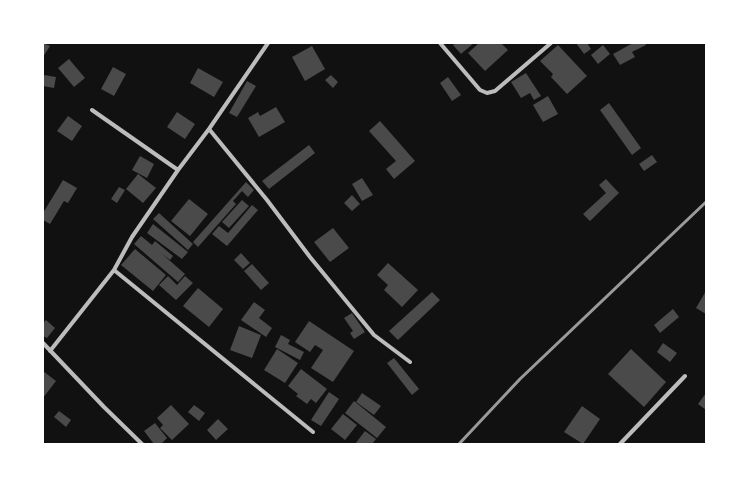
<svg xmlns="http://www.w3.org/2000/svg" width="749" height="487" font-family="Poppins,sans-serif">
  <style>
    .building { fill: #4a4a4a }
    .lines { fill: none; stroke-linecap: round; stroke-linejoin: round }
    .minor { stroke: #bcbcbc; stroke-width: 4 }
    .rail { stroke: #9a9a9a; stroke-width: 3 }
  </style>
  <rect width="100%" height="100%" fill="#111"/>
  <path class="building" d="M43,43L50,46L43,57Z
    M455,43H474L461,54L453,45Z
    M479,43H501L508,50L485,71L468,53Z
    M576,43H587L591,49L584,54Z
    M633,43H645L646,45L632,52L635,57L620,65L613,54Z
    M558,45L587,76L567,94L551,77L553,74L540,61Z
    M603,45L610,54L598,64L591,55Z
    M312,46L325,69L305,81L292,57Z
    M69,59L85,78L74,87L58,68Z
    M113,67L126,74L114,96L101,89Z
    M198,68L223,82L214,97L190,83Z
    M526,73L541,96L534,100L530,93L521,98L511,82Z
    M44,75L56,77L54,88L43,86Z
    M331,75L338,82L333,88L325,80Z
    M448,77L461,95L452,101L440,83Z
    M247,81L256,86L237,117L229,113Z
    M548,96L558,114L543,122L533,105Z
    M609,103L641,148L632,155L600,110Z
    M276,107L285,122L259,137L248,118L258,112L260,116Z
    M177,112L195,124L185,139L167,127Z
    M68,116L82,126L72,141L57,131Z
    M380,121L415,161L394,179L386,169L396,161L369,131Z
    M309,145L315,153L269,189L262,181Z
    M652,155L657,162L644,171L639,164Z
    M140,156L154,164L147,178L132,170Z
    M138,174L156,188L143,203L126,189Z
    M362,178L373,195L362,201L352,184Z
    M606,179L619,193L590,221L583,214L606,193L599,185Z
    M63,180L77,188L68,203L64,201L50,224L43,220V213Z
    M246,182L254,190L248,197L242,191L233,201L236,204L198,247L193,242Z
    M119,187L125,190L117,203L111,199Z
    M352,195L360,204L352,211L344,203Z
    M189,199L208,214L190,236L171,221Z
    M242,200L249,206L229,228L222,222Z
    M252,205L258,210L227,246L212,234L219,226L228,233Z
    M159,213L193,244L188,250L153,219Z
    M153,224L188,252L182,259L147,233Z
    M333,228L349,248L330,262L314,242Z
    M141,236L152,245L155,241L173,256L170,260L161,253L185,274L178,282L134,244Z
    M135,249L166,275L153,291L121,265Z
    M241,253L250,263L243,269L234,260Z
    M388,263L418,290L402,307L384,290L388,285L377,275Z
    M252,264L269,283L261,290L244,271Z
    M168,276L177,285L185,276L193,283L176,300L159,285Z
    M198,288L223,309L209,327L183,306Z
    M706,291V314L696,308Z
    M432,292L440,300L398,340L389,331Z
    M254,302L265,310L259,318L272,328L266,337L241,320Z
    M673,309L679,317L660,333L654,325Z
    M352,313L365,332L354,339L350,333L353,331L344,318Z
    M46,320L55,328L47,338L43,336V323Z
    M309,321L354,351L333,382L311,368L323,350L315,345L310,352L295,342Z
    M239,326L261,335L252,358L230,350Z
    M281,335L290,340L288,344L304,352L300,360L275,347Z
    M663,343L677,353L670,362L657,352Z
    M277,349L298,363L285,383L264,370Z
    M631,349L666,382L644,407L608,374Z
    M394,358L419,389L412,395L387,363Z
    M301,369L327,389L316,403L311,399L307,404L296,396L298,394L288,386Z
    M43,371L56,381L43,398Z
    M329,392L339,399L321,426L311,420Z
    M362,393L381,406L374,415L356,402Z
    M706,393V410L698,404Z
    M354,401L386,427L377,438L345,413Z
    M171,405L189,424L172,440L160,428L163,425L157,418Z
    M194,405L205,413L199,421L188,412Z
    M582,406L600,419L583,444L564,432Z
    M59,411L71,420L66,427L54,417Z
    M343,414L357,425L345,440L331,429Z
    M218,419L228,429L216,440L207,430Z
    M155,423L167,438L161,444H154L144,431Z
    M365,431L376,439L372,444H355Z"/>
  <g class="lines">
    <path class="minor" d="M440,43L480,90L487,93L495,91L551,43
      M92,110L178,170
      M209,129L267,200L310,257L374,335L410,362
      M114,270L313,432
      M43,343L104,407L142,444
      M50,351L114,270L132,237L178,170L209,129L268,43
      M620,444L685,376"/>
    <path class="rail" d="M459,444L520,379L706,202"/>
  </g>
  <rect width="749" height="487" fill="none" stroke="#ffffff" stroke-width="88"/>
</svg>
